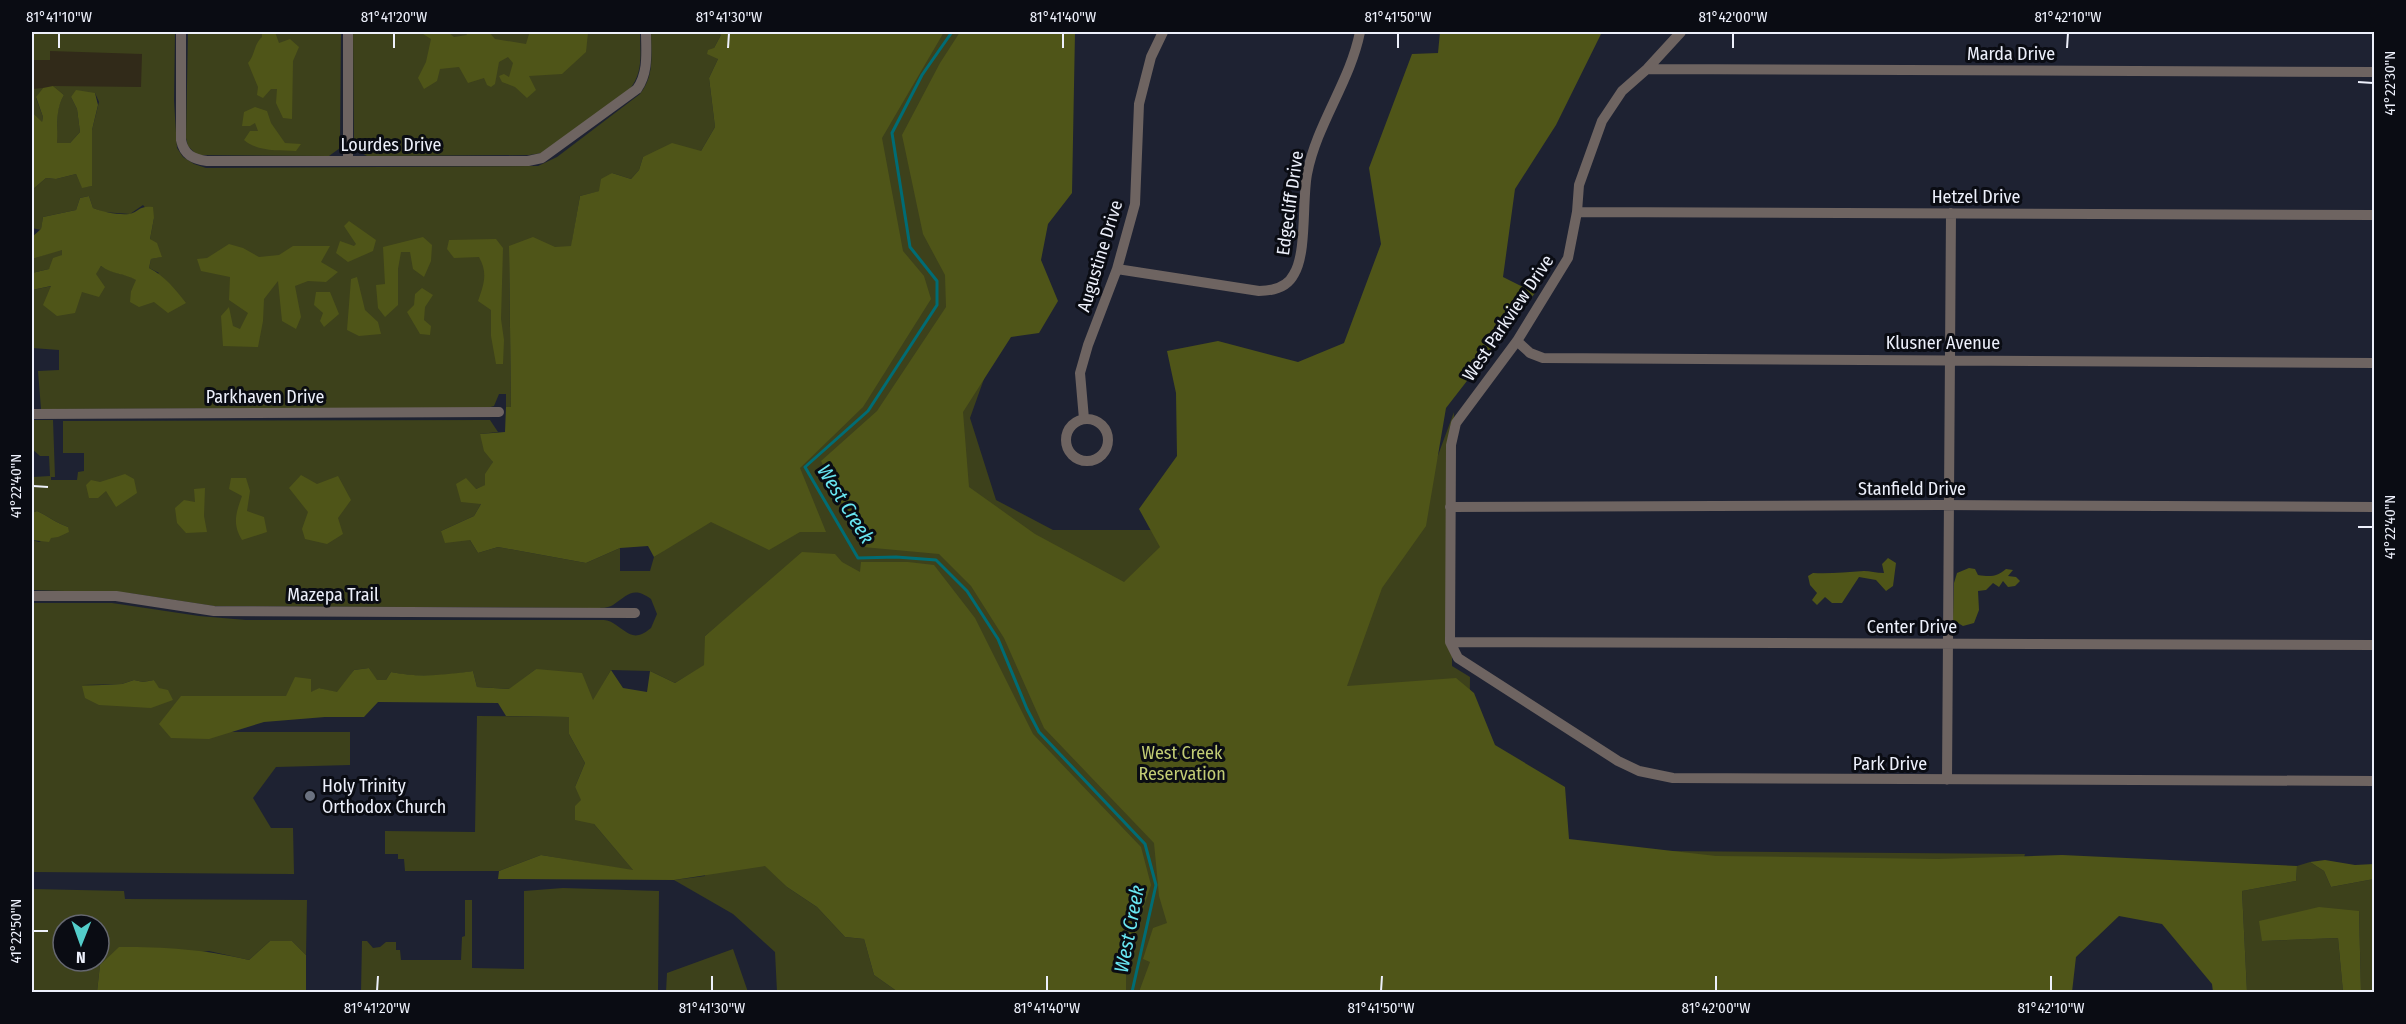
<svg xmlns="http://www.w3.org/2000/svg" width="2406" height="1024" font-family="'Fira Sans Condensed',sans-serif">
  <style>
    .commercial { fill: #312a19 }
    .green { fill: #3d411b; fill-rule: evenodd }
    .forest { fill: #4f5518 }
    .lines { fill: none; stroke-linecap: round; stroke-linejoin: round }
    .stream { stroke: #006c74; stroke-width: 3 }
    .minor { stroke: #6e6461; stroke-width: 10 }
    .ticks { fill: none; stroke: #edf0fb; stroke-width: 2 }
    .worship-dot { fill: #6b7280; stroke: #0a0c13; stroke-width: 2 }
    .labels { text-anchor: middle; stroke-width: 6; stroke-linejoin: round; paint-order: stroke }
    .street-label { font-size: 18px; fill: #edf0fb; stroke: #0a0c13 }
    .park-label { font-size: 18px; fill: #c2cc74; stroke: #0a0c13 }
    .poi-label { font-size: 18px; fill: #edf0fb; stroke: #0a0c13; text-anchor: start }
    .water-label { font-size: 20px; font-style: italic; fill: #69e7f3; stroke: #0a0c13 }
    .neatline { fill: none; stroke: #edf0fb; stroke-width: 2 }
    .ticks-label { font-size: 15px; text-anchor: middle; fill: #edf0fb }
  </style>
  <rect width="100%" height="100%" fill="#1e2232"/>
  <path class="commercial" d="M32,49L166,50V94L32,92Z"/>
  <path class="green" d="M32,32H175L174,101L177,148L183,157L194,164L206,168L538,166L557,157L640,94C655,75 651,54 651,32H717L721,35L714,48L718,59L709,78L715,127L701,151L643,157L639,170L631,179L612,173L600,191L580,196L572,242L751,243L753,32H1043L1049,197L970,418L996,500L1053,530H1189L1400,558L1454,412L1452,666L1470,677L1469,768L1542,850L2025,854L1990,978L1976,992H979L776,875L787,887L817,907L845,937L864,939L874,975L898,992H777L775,952L733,914L674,880L705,876L755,594L705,636V665L675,683L650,671L611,670L593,701L536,669L510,689L477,687L473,671C444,676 419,678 391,672L386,680H376L369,668L354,670L338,693L319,688L311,693L287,696L166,732H350V765L276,767L253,798L271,828H293L294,874L32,872V603H112L199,616L246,620H594C600,620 608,619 613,623C628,632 633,643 651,628L657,614L651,599C633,586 628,595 613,605C608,608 601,608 594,608L214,606L129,593L32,590V570H34V548H32V540L39,542L68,527C56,523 48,516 37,511L32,513V472L33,477L50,476L49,456H40L32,449V420H53L55,477H51V480H77L78,472L84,471V453H63V421L490,420L498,432L480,434L493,462L486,485L476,489L481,504L474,516L441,531L470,540L478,553L498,547L586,563L620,548V571H650L654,557L663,551L515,245L509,247L511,407H506V394H499L494,406L487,408L41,409L38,371L59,370V350L32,348V290L52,286L50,294L82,292L101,266C112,274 125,273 137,280L131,291L159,273L149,268L151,259L161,257L150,239L154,218L143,205L130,214L103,212L93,208L89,196L80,198L76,210L43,217L41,230L32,228V190L46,178L56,179L76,174L82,187L92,186V130L99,102L95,93L71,97L77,109L80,132L70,143H56C59,125 54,111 64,95L53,86L141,87L142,54L50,51V60H32ZM134,680L143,682L154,680L158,688L83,685L122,684Z
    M188,32H341L340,148L329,156L197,155L188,146L186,138Z
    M353,32H640C640,52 644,73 629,90L542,153L529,155L367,156L358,151L354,143Z
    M43,88L36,98L43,117L42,123L32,112V89Z
    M62,249V255L49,269L32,273V259Z
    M477,716L570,717L569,734L585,763L575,787L594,824L634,871L541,855L499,871H405L404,859H398V854H385V831L475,832Z
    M2310,862L2324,871L2331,887L2374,879V988L2372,992H2361L2359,911L2262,941L2338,938L2343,992H2247L2242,891L2296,881L2297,866Z
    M563,888L659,891L658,992H361L362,941H367L373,948L380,947L386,942H396V950H400L401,960H461L462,937L465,936V900H472V968L524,969V891Z
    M32,889L124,891L125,899L307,900L306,955L292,941H270L249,960L209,951L100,965L97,992H32ZM63,925H99V961H63Z
    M733,949L748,992H666L667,973Z"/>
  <path class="forest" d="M262,32H275L279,43L290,39L299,47L293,61L292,119L283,118L276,103L277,89H271L263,98L257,95L258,87L248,63C255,55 254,44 262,37Z
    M423,32H448L454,37L467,35L465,32H489L495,39L526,44L529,34L535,32L588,33L586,52L562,74L529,76L536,90L527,98L515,87L502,82L499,76L504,74L509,77L513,63L508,57L499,62L495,84L491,87L487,85L484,78L468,83L459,67L440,69L437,81L424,89L418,78L426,62L431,39L423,34Z
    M717,32H944L882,138L903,251L924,276L931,299L863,407L800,468L826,532H800L769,550L711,522L654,557L648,546L620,548L586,563L498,547L478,553L470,540L445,543L441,531L474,516L481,504L461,502L456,484L466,478L476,489L485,485V474L493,462L484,451L480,434L505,432L506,407H511L509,246L533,237L555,247L571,246L580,196L599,191L601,179L612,173L631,179L639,170L643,157L672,143L701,151L715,127L709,78L718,59L707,54L708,50L714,48L721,35Z
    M960,32H1075L1072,193L1048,224L1041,260L1058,301L1039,333L1011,337L963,412L969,487L1035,534L1124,582L1160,547L1139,509L1177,456L1176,393L1167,351L1218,341L1298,362L1344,343L1381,244L1369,168L1412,54L1438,53L1440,32H1602L1556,125L1515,189L1503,277L1535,293L1446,408L1426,526L1382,588L1347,686L1456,678L1474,693L1495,745L1565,787L1569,839L1716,856L1938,859L2062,855L2297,866L2296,881L2242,891L2247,992H2213L2212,984L2162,924L2119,916L2076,957L2072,992H1139L1150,962L1143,959L1153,928L1167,923L1159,896L1154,843L1044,728L1004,638L971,586L939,554L863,547L821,461L877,411L946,307L945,275L923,234L902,135L940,63Z
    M53,86L64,95C55,110 58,126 57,143H70L80,132L77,109L71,97L76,90L95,93L98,105L92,130V186L82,188L76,174L56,179L46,178L32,190V112L42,122L43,117L36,97L43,88Z
    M255,107L267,111L271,123L285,143L301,144L296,151C278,150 258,152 244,140L250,131H258L255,123L250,126H242L244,112Z
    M89,196L93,208C103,212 118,215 129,214C139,212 139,205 153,207L154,218L150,239L157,243L162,257L151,259L149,268C165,276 175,289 186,303L168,313L154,302L139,307L130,302L131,291L136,280C124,273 113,275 101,266L96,274L105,287L99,297L82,292L75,313L57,316L43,305L51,286L32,290V273L49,269L53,258L62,255V250L32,259V237L41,229L43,217L76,210L80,198Z
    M349,221L376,240L373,251L348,262L336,253L340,241L354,246L356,244L344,226Z
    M423,237L432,245L431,261L424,277L413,269L410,252H401L398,269V305L385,317L378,308L376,285L385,284L383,247Z
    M496,239L503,248L501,319L504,340L503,364H496L491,336V310L478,301C484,284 488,273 479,257L454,258L447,249L449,240Z
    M229,244L243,248L259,257L279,255L293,246H330L321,262L338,272L326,282L308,281L295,286L301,317L296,329L282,321L278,281L264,299L263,321L258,347L223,346L221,316L229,307L233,326L240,329L248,313L229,300L230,277L201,271L197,259L207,258Z
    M357,277L365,310L378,322L381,334L359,336L347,330L351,279Z
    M422,288L433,295L425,307L424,320L431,326L430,335L420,334L407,312L414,305L415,294Z
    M316,292H330L339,314L324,327L320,321L323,313L314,305Z
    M125,474L134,479L137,493L116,507L106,491L98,498H89L86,485L91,480L100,482Z
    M301,475L317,484L338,476L351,500L338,518L343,534L327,544L305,539L302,529L308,512L289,488Z
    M231,478H246L250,491L247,511L264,517L267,532L242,540C232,524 236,513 242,496L229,489Z
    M205,488L204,516L207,532L186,533L177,523L175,508L184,500L195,502L194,489Z
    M37,511C48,516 56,523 68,527L69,532L58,537L51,538L49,542L32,540V513Z
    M802,552L835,554L842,562L860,572L861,562H908L934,565L975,618L1033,734L1141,847L1151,885L1140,918L1126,973V992H898L874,975L864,939L845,937L817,907L787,887L765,866L674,880L498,879L499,871L541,855L633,870L594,824L575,820V806L581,800L575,787L585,763L569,734V717L506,716L498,703L378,702L364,717H325L264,722L209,739L171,738L159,724L181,696H286L295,677L311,679V692L319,688L337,692L354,670L369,668L377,680H386L391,672C419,678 444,675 473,671L477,687L509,689L536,669L582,673L593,700L611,670L623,688L647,692L650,671L675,683L704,665L705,636Z
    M1888,558L1896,563L1893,586L1886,591L1876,580L1859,577L1842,603H1832L1825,597L1817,605L1812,600L1817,593L1810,585L1808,576L1813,573C1830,574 1846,572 1864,571C1870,571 1876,573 1884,573L1882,564Z
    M1969,568L1975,569L1978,575C1990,577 1997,577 2006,569L2013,570L2008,576L2016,577L2020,581L2015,586L2008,587L2003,581L1999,587L1993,583L1986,590L1978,591L1979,610L1974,623L1963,626L1953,620L1954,583L1957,573Z
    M134,680L143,682L154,680L159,688L168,690L173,700L151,708L99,705L85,698L82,686L122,684Z
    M2325,860L2355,865L2374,864V879L2331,887L2324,871L2310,862Z
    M2319,907L2359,911L2361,992H2343L2338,938L2262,941L2259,921Z
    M270,941H292L306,955V992H97L100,965L119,947C167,947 201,949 249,960Z"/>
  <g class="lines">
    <path class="stream" d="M952,32L922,75L892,133L910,247L937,281V305L868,411L805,467L858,558L896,557L936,560L967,591L998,639L1027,709L1039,732L1145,844L1156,885L1132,992"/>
    <path class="minor" d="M181,32V140C184,155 193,159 207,161H528L542,158L637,89C649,72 646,51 646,32
      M348,32V161
      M1681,32L1647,69L1622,91L1602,121L1579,185L1577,212L1568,258L1517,341L1456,423L1451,445L1450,642L1458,658L1618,761L1639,771L1673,778L2374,781
      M1647,69L2374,72
      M1577,212L2374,215
      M1117,269L1259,291C1273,291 1287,288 1294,274C1307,253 1302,201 1307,174C1317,123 1350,82 1360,32
      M1517,341L1530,353L1543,358L2374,363
      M32,414L499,412
      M1084,419L1080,373L1088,345L1117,269L1135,204L1139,104L1151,57L1163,32
      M1066 440a21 21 0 1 1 42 0a21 21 0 1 1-42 0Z
      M1450,507L1939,505L2374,507
      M32,596H116L214,611L635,613
      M1450,642L2374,645
      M1947,780L1951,213"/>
  </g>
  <path class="ticks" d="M59,48V33M394,48V33M728,48L729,33M1063,48V33M1398,48V33M1733,48V33M2067,48L2068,33M2358,82L2373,83M33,486L48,487M2358,527H2373M33,931H48M377,991L378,976M712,991V976M1047,991V976M1381,991L1382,976M1716,991V976M2051,991V976"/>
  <circle class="worship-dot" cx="310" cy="796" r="6"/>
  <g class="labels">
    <g class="street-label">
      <text x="2011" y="60">Marda Drive</text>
      <text x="391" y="151">Lourdes Drive</text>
      <text x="1976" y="203">Hetzel Drive</text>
      <text transform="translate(1290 203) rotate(-82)" y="6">Edgecliff Drive</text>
      <text transform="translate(1100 256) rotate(-73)" y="6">Augustine Drive</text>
      <text transform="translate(1508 318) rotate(-56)" y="6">West Parkview Drive</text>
      <text x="1943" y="349">Klusner Avenue</text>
      <text x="265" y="403">Parkhaven Drive</text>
      <text x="1912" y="495">Stanfield Drive</text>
      <text x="333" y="601">Mazepa Trail</text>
      <text x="1912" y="633">Center Drive</text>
      <text x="1890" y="770">Park Drive</text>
    </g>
    <g class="park-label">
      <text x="1182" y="759">West Creek<tspan x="1182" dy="21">Reservation</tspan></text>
    </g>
    <g class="poi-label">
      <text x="322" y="792">Holy Trinity<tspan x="322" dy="21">Orthodox Church</tspan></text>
    </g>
    <g class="water-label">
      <text transform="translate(846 504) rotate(58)" y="7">West Creek</text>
      <text transform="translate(1129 929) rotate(-79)" y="7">West Creek</text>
    </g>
  </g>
  <rect width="2406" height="1024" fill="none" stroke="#0a0c13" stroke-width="66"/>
  <g transform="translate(81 943) rotate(181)"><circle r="28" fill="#0a0c13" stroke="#656770" stroke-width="1.5"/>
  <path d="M0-4.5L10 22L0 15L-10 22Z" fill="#53cdca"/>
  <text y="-9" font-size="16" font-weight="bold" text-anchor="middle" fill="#edf0fb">N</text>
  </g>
  <rect x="33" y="33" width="2340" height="958" class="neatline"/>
  <g class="ticks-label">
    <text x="59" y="22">81°41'10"W</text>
    <text x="394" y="22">81°41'20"W</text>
    <text x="729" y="22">81°41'30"W</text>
    <text x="1063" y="22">81°41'40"W</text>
    <text x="1398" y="22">81°41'50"W</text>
    <text x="1733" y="22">81°42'00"W</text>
    <text x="2068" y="22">81°42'10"W</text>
    <text transform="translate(2390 83) rotate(-90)" y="5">41°22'30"N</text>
    <text transform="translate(16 486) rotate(-90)" y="5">41°22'40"N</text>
    <text transform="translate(2390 527) rotate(-90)" y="5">41°22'40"N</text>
    <text transform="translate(16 931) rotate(-90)" y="5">41°22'50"N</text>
    <text x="377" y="1013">81°41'20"W</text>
    <text x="712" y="1013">81°41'30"W</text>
    <text x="1047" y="1013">81°41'40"W</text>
    <text x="1381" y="1013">81°41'50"W</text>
    <text x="1716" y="1013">81°42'00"W</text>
    <text x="2051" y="1013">81°42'10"W</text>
  </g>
</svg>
